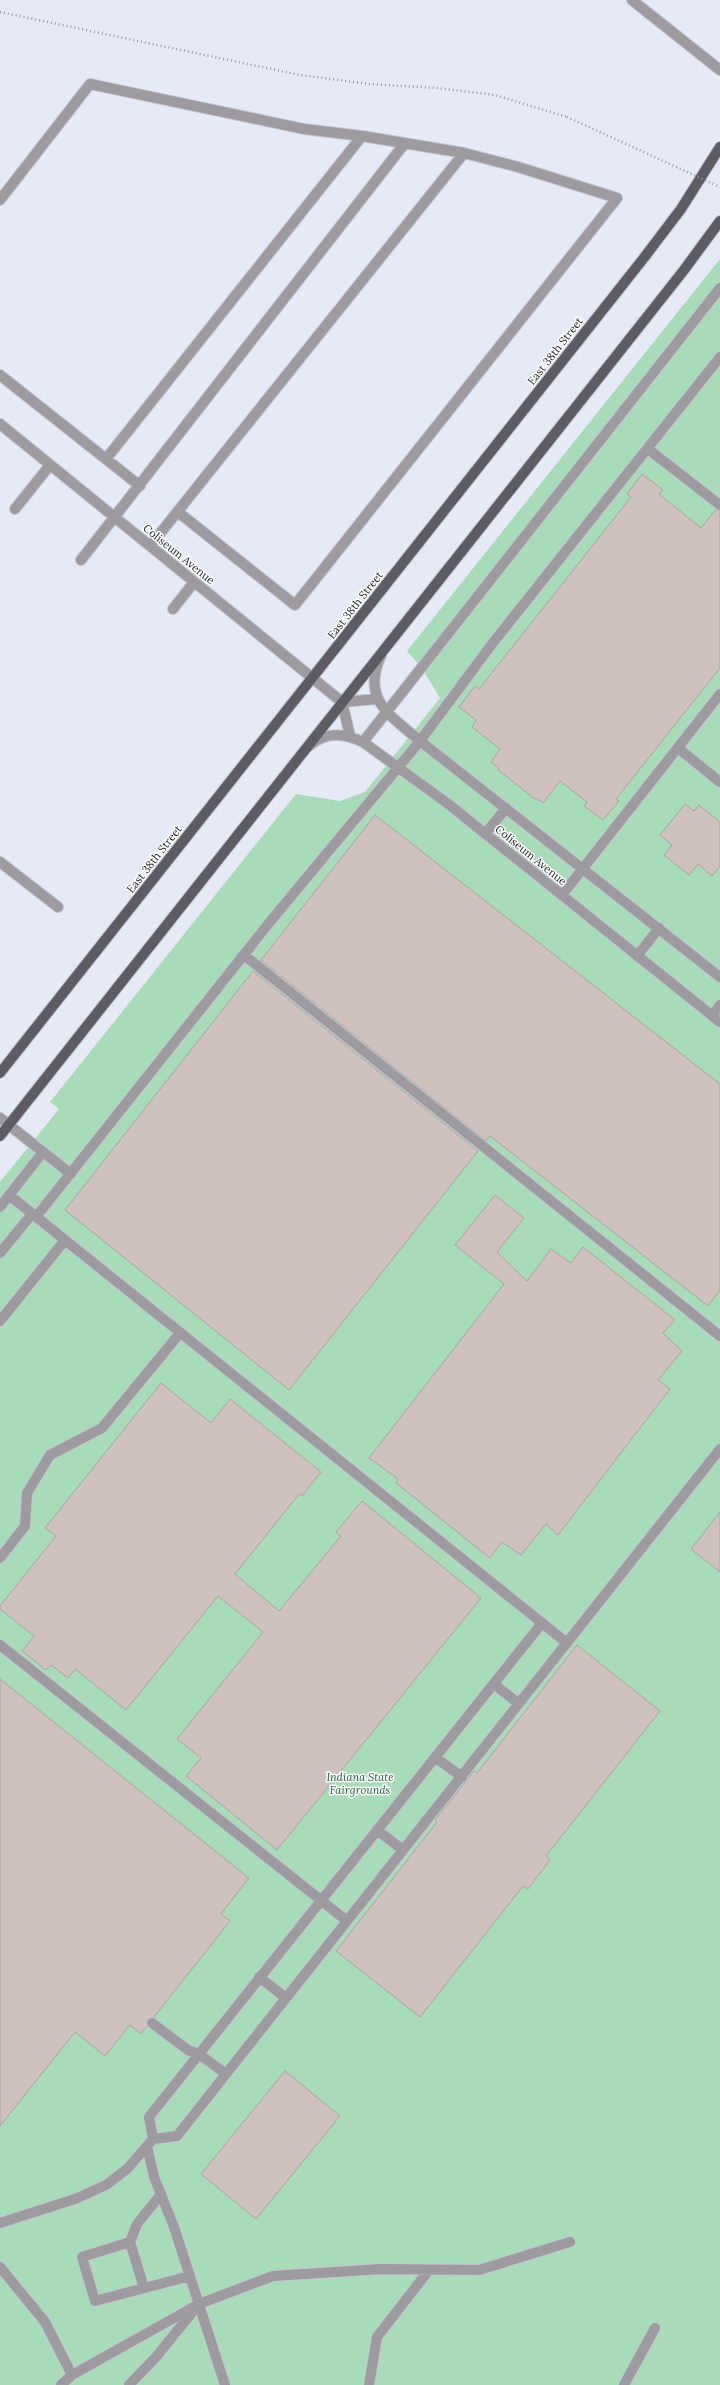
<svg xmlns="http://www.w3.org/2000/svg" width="720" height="2385" font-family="Lora,serif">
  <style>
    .green { fill: #a8dcb8 }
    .building { fill: #cfc1be; stroke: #afa2a0 }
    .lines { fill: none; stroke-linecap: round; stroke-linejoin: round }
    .minor-casing { stroke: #c3c6d1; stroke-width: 12 }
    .major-casing { stroke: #c3c6d1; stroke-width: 12 }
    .path { stroke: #9598a1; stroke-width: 2.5; stroke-dasharray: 1 3; stroke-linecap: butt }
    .minor { stroke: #9d9ba0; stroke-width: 10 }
    .major { stroke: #5d5b63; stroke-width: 10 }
    .path-bridge { stroke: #9598a1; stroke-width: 2.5; stroke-dasharray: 1 3; stroke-linecap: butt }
    .labels { text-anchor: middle; stroke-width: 3; stroke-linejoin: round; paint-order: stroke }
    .street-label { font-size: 11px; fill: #232428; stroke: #fff }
    .park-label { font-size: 11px; font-style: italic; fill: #1a5d38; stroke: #fff }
  </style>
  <rect width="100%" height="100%" fill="#e6eaf6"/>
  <path class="green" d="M720,259V2385H0V1182L59,1109L50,1102L296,794L340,801L365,792L440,698L421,667L407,651Z"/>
  <path class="building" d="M642,474L663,490L659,494L701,528L715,510L720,511V668L616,799L619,801L603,820L584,806L587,802L560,781L543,803L536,798L535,799L498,770L499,768L491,762L500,749L472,727L476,720L459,707L475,686L479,689L631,497L627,494Z
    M685,804L694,811L699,805L720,822V866L712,876L698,864L689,875L664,855L672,845L660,835Z
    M375,815L720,1084V1290L708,1306L490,1136L486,1141L261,960Z
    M253,971L478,1151L289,1390L65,1210Z
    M495,1195L524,1218L497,1252L527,1281L551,1249L571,1263L583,1247L675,1320L663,1333L682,1351L658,1380L670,1389L558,1535L546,1524L521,1555L502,1542L490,1558L396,1483L398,1479L369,1458L504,1284L455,1245Z
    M161,1383L211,1423L230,1399L321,1472L302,1496L299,1494L235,1574L279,1611L341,1536L336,1532L362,1501L481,1598L277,1850L186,1776L201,1758L177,1739L263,1632L218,1596L126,1710L75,1669L68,1678L51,1665L46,1670L22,1651L34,1636L0,1609V1606L56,1536L45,1528Z
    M720,1512V1572L691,1549Z
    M577,1645L660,1711L546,1856L550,1860L528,1889L523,1886L420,2017L336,1951L437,1822L435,1820L474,1771L477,1773Z
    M0,1679L249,1878L221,1914L230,1921L154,2017L147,2019V2026L141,2034L130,2025L105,2056L75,2032L0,2126Z
    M285,2071L340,2116L256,2219L201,2174Z"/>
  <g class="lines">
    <g class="minor-casing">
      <path id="minor" d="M632,0L720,70
        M0,200L90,84L304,129L362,136L464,153L518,167L617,198L295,605L178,512
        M0,375L140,486
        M0,424L342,702L350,736
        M648,449L720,505
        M106,459L362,136
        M15,509L50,465
        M150,546L464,153
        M81,560L405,143
        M173,609L194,582
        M381,655C361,700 390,715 420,741L720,977
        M342,702L377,699
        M363,742L720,288
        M309,746C326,731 344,733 363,742L447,803L720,1022
        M678,748L720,782
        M485,834L506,808
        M0,862L58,907
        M562,895L720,694
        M244,955L720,1336
        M637,956L659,928
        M712,1015L720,1005
        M0,1118L71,1174
        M9,1195L567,1643
        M0,1207L43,1152
        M36,1217L269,923L420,741L492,644L720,357
        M0,1253L32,1214
        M0,1321L65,1240
        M0,1558L25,1526L27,1493L50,1455L102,1428L180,1333
        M0,1645L347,1921
        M494,1684L519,1704
        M435,1757L462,1777
        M377,1830L403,1850
        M259,1977L286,1998
        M152,2023L188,2050L199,2054L226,2074
        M153,2139L149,2117L542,1623
        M147,2146L154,2177L174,2227L225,2385
        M161,2194L137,2224L130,2242L82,2257L95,2301L190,2276
        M0,2223L75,2199L106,2185L127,2169L153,2139L177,2136L720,1449
        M130,2242L144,2288
        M0,2267L45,2322L72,2375
        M199,2304L273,2276L381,2269L479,2270L570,2242
        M61,2385L72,2375L199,2304L156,2357L129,2385
        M369,2385L377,2337L429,2270
        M624,2385L655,2328"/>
    </g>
    <g class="major-casing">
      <path id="major" d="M0,1073L643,259L681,209L720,147
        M0,1136L684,270L720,221"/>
    </g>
    <path class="path" d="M0,12L300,75L369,84L437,88L495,95L567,117"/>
    <use href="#minor" class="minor"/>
    <use href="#major" class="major"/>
    <path class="path-bridge" d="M567,117L720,187"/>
  </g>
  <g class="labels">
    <g class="street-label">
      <text transform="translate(555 351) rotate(-52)" y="4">East 38th Street</text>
      <text transform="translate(179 554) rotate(39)" y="4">Coliseum Avenue</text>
      <text transform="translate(355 605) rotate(-52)" y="4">East 38th Street</text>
      <text transform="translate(531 855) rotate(39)" y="4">Coliseum Avenue</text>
      <text transform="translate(154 859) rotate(-52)" y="4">East 38th Street</text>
    </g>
    <g class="park-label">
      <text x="360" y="1781">Indiana State<tspan x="360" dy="13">Fairgrounds</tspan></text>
    </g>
  </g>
</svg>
